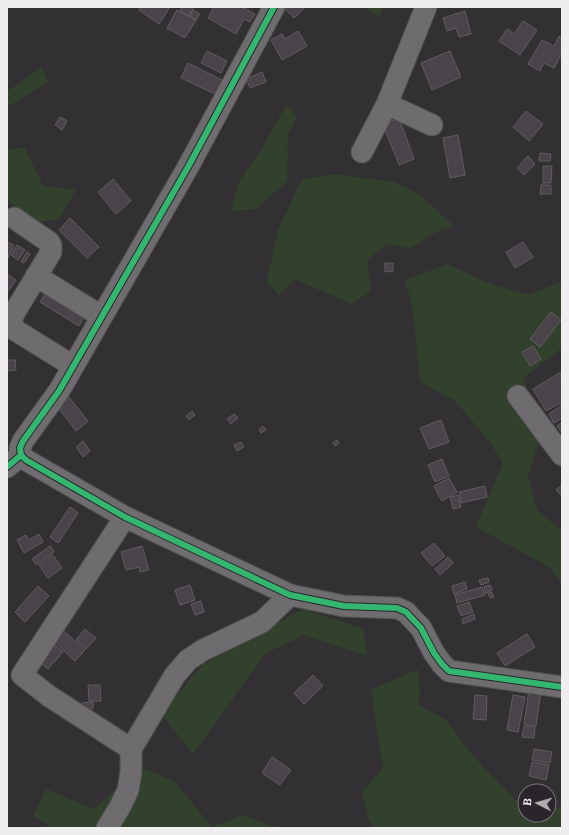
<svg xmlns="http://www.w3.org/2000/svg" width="569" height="835" font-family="'IBM Plex Serif',serif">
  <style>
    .green { fill: #31412c }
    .building { fill: #4a434a; stroke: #5f5d5f }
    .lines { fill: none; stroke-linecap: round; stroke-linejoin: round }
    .minor-casing { stroke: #524f52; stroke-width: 23 }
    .minor { stroke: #6e6c6e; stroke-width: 21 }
    .cycleway-casing { stroke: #2a252a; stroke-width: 8 }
    .cycleway { stroke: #33b770; stroke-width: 6 }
  </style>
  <rect width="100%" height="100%" fill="#333033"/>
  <path class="green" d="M364,7H384L379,18Z
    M42,66L48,82L9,106L7,105V88L9,90L24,80Z
    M287,105L297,117L288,134L287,181L256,209L231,211L240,180L260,152L275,124Z
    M25,148L43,186L76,190L59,219L38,222L7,200V149Z
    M335,174L394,182L419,194L454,226L438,231L411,248L387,244L367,260L371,291L352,304L294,279L279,295L267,281L278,229L302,179Z
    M448,264L485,282L528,295L558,283L562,284V348L523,378L536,411L542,431L528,476L537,510L562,531V584L549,567L476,527L503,463L489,441L455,401L420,382L413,311L405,280Z
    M303,609L363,629L367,656L304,635L266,653L193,754L161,714L203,664Z
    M418,669L420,695L417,704L448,721L464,745L486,770L515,799L525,804V815H549V808L562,807V828H375L369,820L362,792L383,768L371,690Z
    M139,767L174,781L212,827L243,815L277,828H53L33,816L46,789L94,809Z"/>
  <path class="building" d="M141,7H170L159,24L139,10Z
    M182,7H194L189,16L180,11Z
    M214,7H242L255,14L250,22L244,19L236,34L208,18Z
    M287,7H305L294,18L285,9Z
    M177,10L196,20L185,38L167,28Z
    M193,10L200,14L196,20L190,16Z
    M465,11L471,34L459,37L456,28L447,31L443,18Z
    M523,21L537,30L520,55L499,41L507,29L514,34Z
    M298,31L307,46L282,60L271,40L282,34L285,39Z
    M559,36L562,38V53L554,68L544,63L540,71L528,64L542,40L554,46Z
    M207,51L227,61L221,73L201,63Z
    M450,51L461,77L432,90L421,63Z
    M188,63L222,80L215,94L181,78Z
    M262,72L266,82L250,88L246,79Z
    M526,111L543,124L529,141L513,127Z
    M60,117L67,121L62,130L55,125Z
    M399,118L414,159L399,165L383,124Z
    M458,135L465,175L450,178L443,138Z
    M540,153L551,154L550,161H539Z
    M528,156L535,164L524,175L517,168Z
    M543,166H552L551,183H543Z
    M113,179L131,201L116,214L98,192Z
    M541,185H551V194H540Z
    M70,218L99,247L87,258L59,230Z
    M7,242L14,245L7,260Z
    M523,242L533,257L515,268L506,252Z
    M17,245L25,250L18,260L11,255Z
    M27,252L30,254L24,263L21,261Z
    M385,263H393V271L385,272Z
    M7,274L16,280L7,293Z
    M49,288L87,312L79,326L40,302Z
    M551,312L561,320L540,347L530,339Z
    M533,346L541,359L530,366L522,352Z
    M7,360H15L16,370L7,371Z
    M561,372L562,402L546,411L533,389Z
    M68,396L88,421L76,431L57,406Z
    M562,405V418L554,423L549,414Z
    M192,411L195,415L189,420L186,416Z
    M234,414L238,418L231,424L227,419Z
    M441,420L449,442L429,449L420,428Z
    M562,422V433L557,426Z
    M263,426L266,430L261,433L259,430Z
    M337,440L339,443L335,446L333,443Z
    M83,441L90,451L83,457L76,447Z
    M241,442L244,447L237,451L234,445Z
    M442,459L449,476L435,482L428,465Z
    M449,478L457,492L442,501L434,486Z
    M562,485V496L556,490Z
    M485,486L487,497L461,503L459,492Z
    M458,495L461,507L453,509L450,497Z
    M70,507L78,513L58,543L50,537Z
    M39,534L43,542L24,553L17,540L26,535L29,540Z
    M434,543L445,556L432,566L421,553Z
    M50,546L54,552L36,565L32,559Z
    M142,546L149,570L140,572L139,567L126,570L121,552Z
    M53,555L62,568L48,578L39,565Z
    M448,557L453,563L440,575L435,569Z
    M488,578L489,582L481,585L479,580Z
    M465,582L467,589L454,594L452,586Z
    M190,585L195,600L180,605L175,590Z
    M490,585L492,590L486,593L484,587Z
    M38,586L49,596L25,622L15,612Z
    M482,587L485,595L457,603L455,595Z
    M492,592L494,597L490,598L488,593Z
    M201,601L204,612L195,615L191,604Z
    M469,602L473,612L461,616L457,606Z
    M474,614L475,619L463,624L462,619Z
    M59,627L85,650L75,661L50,638Z
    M85,629L96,638L86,649L76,640Z
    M527,634L535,647L505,666L497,653Z
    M52,643L63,652L48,669L37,660Z
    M313,675L323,686L304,704L294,693Z
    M88,685H100L101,701H89Z
    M529,690L541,691L536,726L524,724Z
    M475,695L487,696L486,720L473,719Z
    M513,695L525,697L518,732L507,730Z
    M93,702V709L82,710V703Z
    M524,726L535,727L534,738L522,737Z
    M534,749L552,752L550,763L532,760Z
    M272,757L291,770L280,785L262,773Z
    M532,762L549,765L546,780L529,776Z"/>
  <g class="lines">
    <g class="minor-casing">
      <path id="minor" d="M387,104L432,125
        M362,152L387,104L426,7
        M14,218L49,242L51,245V252L13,315C12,321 11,325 15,330L73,366
        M36,276L101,316
        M518,396L562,455
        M21,455L26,460L125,517L290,595L344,606L397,608L406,612L421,628L434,653L442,664L449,671L562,687
        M7,467L21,455L20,448L23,441L59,391L188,167L274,7
        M125,517L22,675L49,696L131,749
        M107,828L120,807L128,790L131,772V749L175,675L188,660L203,650L262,622L290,595"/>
    </g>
    <use href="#minor" class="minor"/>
    <g class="cycleway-casing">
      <path id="cycleway" d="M21,455L26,460L125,517L290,595L344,606L397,608L406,612L421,628L434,653L442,664L449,671L562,687
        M7,467L21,455L20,448L23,441L59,391L188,167L274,7"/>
    </g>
    <use href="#cycleway" class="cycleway"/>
  </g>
  <rect width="569" height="835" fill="none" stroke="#f0edf0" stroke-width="16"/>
  <g transform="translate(537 803) rotate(276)"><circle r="19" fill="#2a252a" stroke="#797579"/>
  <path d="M0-3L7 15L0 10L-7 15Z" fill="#aeabae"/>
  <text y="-6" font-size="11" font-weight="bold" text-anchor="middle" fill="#f0edf0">B</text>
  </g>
</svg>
